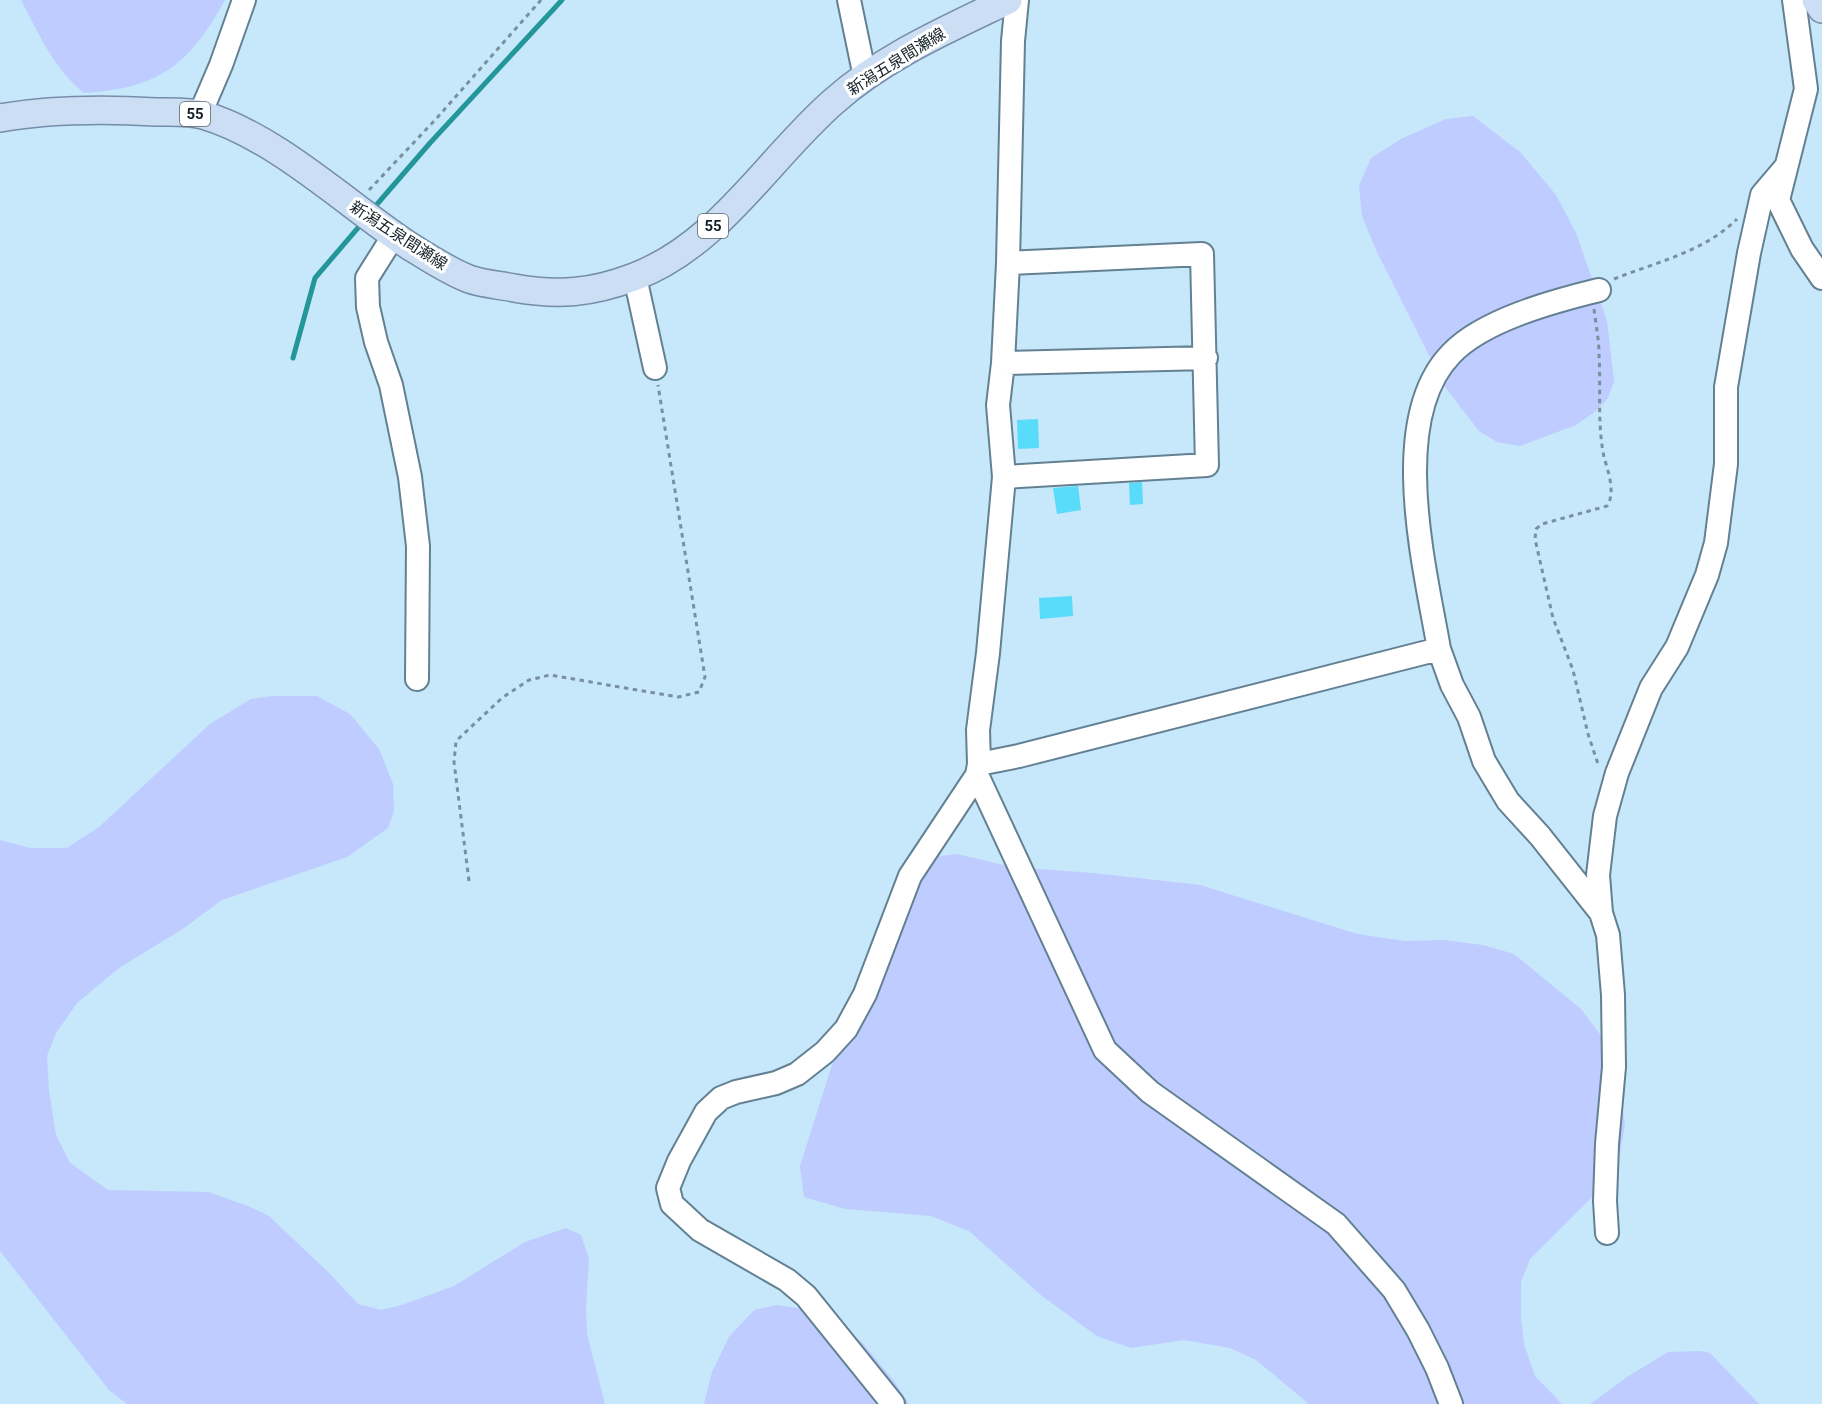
<svg xmlns="http://www.w3.org/2000/svg" width="1822" height="1404" font-family="Roboto,'Noto Sans JP',sans-serif">
  <style>
    .green { fill: #beccff }
    .lines { fill: none; stroke-linecap: round; stroke-linejoin: round }
    .stream { stroke: #239699; stroke-width: 5 }
    .building { fill: #59dbfa }
    .minor-casing { stroke: #638192; stroke-width: 26 }
    .major-casing { stroke: #758da8; stroke-width: 30 }
    .path { stroke: #79909e; stroke-width: 3; stroke-dasharray: 4.5 4.5; stroke-linecap: butt }
    .minor { stroke: #fff; stroke-width: 22 }
    .major { stroke: #cbdef4; stroke-width: 27 }
    .labels { text-anchor: middle; stroke-width: 6; stroke-linejoin: round; paint-order: stroke }
    .shield { fill: #fff; stroke: #5a6368; stroke-width: 1.5 }
    .shield-label { font-size: 15px; font-weight: bold; fill: #142027 }
    .street-label { font-size: 16px; fill: #142027; stroke: #fff }
  </style>
  <rect width="100%" height="100%" fill="#c7e7fb"/>
  <path class="green" d="M21,0H225C189,65 160,88 84,93C54,69 39,34 21,0Z
    M1473,116L1520,152L1556,195L1576,233L1607,321L1614,381L1608,398L1596,411L1576,425L1520,446L1497,442L1479,431L1445,387L1377,252L1362,216L1359,186L1371,158L1401,139L1446,119Z
    M273,696H317L350,714L379,749L393,784L394,811L388,828L347,857L222,900L184,928L119,968L77,1003L56,1033L47,1056L49,1091L56,1135L70,1163L108,1190L208,1192L248,1206L269,1216L329,1273L358,1304L381,1310L402,1305L454,1286L525,1242L566,1228L581,1235L589,1259L586,1307L587,1334L605,1404H127L109,1390L0,1251V840L30,848H67L99,827L210,724L251,699Z
    M957,854L1012,867L1093,873L1200,885L1357,934L1405,941L1443,940L1483,945L1514,954L1581,1009L1605,1041L1619,1088L1625,1123L1620,1155L1610,1179L1530,1259L1521,1282V1318L1524,1344L1535,1376L1562,1404H1309L1256,1360L1230,1348L1184,1340L1131,1348L1097,1336L1042,1296L969,1231L931,1216L845,1209L804,1197L800,1166L831,1068L899,885L932,857Z
    M777,1305L814,1311L861,1341L894,1381L909,1404H704L712,1372L729,1337L754,1310Z
    M1700,1351L1710,1353L1759,1404H1590L1627,1377L1668,1352Z"/>
  <g class="lines">
    <path class="stream" d="M372,210L430,143L562,0
      M293,358L315,278L363,222"/>
  </g>
  <path class="building" d="M1038,419L1039,448L1018,449L1017,420Z
    M1142,482L1143,504L1130,505L1129,483Z
    M1078,486L1081,510L1057,514L1053,488Z
    M1072,596L1073,616L1040,619L1039,598Z"/>
  <g class="lines">
    <g class="minor-casing">
      <path id="minor" d="M849,0L865,77
        M1017,0L1013,41L1008,263L1003,363L998,405L1004,477L988,653L978,730L979,764L977,775L1105,1050L1150,1092L1336,1224L1394,1290L1418,1330L1437,1368L1451,1404
        M1794,0L1806,89L1778,200L1802,249L1822,278
        M200,114L221,65L244,0
        M394,235L367,278L368,307L376,342L391,385L410,477L418,546L417,679
        M635,277L655,368
        M1003,363L1206,358
        M1004,477L1207,465L1202,254L1008,263
        M1439,649C1425,568 1387,420 1451,354C1483,320 1554,301 1599,290
        M979,764L1019,756L1439,649L1452,685L1469,717L1484,761L1508,801L1540,836L1601,913
        M1607,1233L1605,1201L1607,1144L1614,1067L1613,995L1608,935L1601,913L1598,875L1605,816L1617,773L1651,688L1677,647L1707,575L1716,543L1726,464V387L1749,253L1762,195L1785,168
        M893,1404L806,1296L787,1280L700,1230L672,1204L668,1188L679,1161L706,1112L721,1098L736,1092L776,1083L797,1074L825,1052L846,1029L865,994L910,876L977,775"/>
    </g>
    <g class="major-casing">
      <path id="major" d="M1816,0L1822,9
        M0,118C52,109 104,109 156,112C171,112 189,111 203,115C275,136 345,203 408,245C427,257 448,271 469,279C483,284 500,285 514,288C558,296 592,293 634,277C719,245 767,160 833,102C883,57 948,29 1008,0"/>
    </g>
    <path class="path" d="M369,190L436,119L541,0
      M1614,279C1656,262 1704,252 1737,219
      M1594,309C1596,325 1599,340 1599,355C1601,389 1597,423 1604,457C1608,471 1616,493 1607,506L1542,524L1536,529L1535,539L1553,618L1573,670L1588,734L1599,767
      M469,881L454,762L456,741L502,698L529,680L550,675L678,697L699,692L705,677L658,385"/>
    <use href="#minor" class="minor"/>
    <use href="#major" class="major"/>
  </g>
  <g class="labels">
    <g class="shield">
      <rect x="180" y="102" width="30" height="24" rx="4.5"/>
      <rect x="698" y="214" width="30" height="24" rx="4.5"/>
    </g>
    <g class="shield-label">
      <text x="195" y="119">55</text>
      <text x="713" y="231">55</text>
    </g>
    <g class="street-label">
      <text transform="translate(896 61) rotate(-32)" y="6">新潟五泉間瀬線</text>
      <text transform="translate(399 235) rotate(33)" y="6">新潟五泉間瀬線</text>
    </g>
  </g>
</svg>
